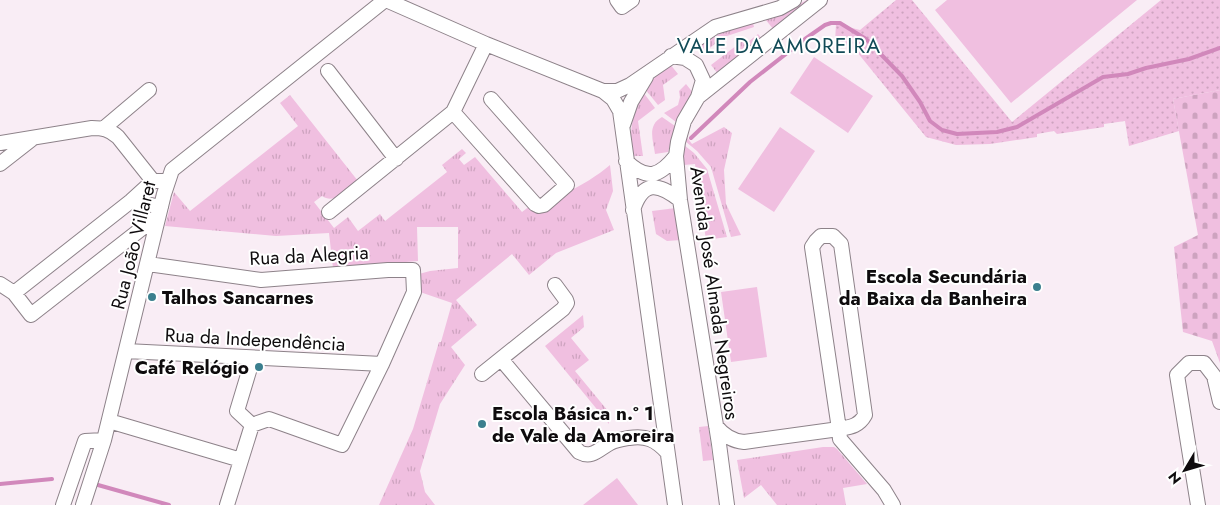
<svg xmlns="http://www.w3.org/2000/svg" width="1220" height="505" font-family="Jost,sans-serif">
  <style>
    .grass { fill: url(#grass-tufts) }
    .cemetery { fill: url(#cemetery-stones) }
    .park { fill: url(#park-dots) }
    .pitch { fill: #f0bfe0 }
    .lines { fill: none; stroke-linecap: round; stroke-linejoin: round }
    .stream { stroke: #d188bb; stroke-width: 4 }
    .street-casing { stroke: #8d8289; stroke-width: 16 }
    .street { stroke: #fff; stroke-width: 14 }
    .poi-dot { fill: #3b7f8e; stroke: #fff; stroke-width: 2 }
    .labels { text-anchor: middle; stroke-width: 4; stroke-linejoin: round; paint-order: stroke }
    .street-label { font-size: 19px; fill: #0e0b0d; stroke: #fff }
    .poi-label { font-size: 19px; font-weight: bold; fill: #0e0b0d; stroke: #fff; text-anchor: end }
    .quarter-label { font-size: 21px; letter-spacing: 1px; fill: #124b57; stroke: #fff }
  </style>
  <defs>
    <pattern id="grass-tufts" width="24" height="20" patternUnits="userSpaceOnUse" patternTransform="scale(1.25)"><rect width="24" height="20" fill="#f0bfe0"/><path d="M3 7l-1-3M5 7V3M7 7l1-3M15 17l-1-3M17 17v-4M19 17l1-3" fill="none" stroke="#cda3bf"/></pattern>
    <pattern id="cemetery-stones" width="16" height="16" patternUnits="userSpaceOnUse" patternTransform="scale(1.25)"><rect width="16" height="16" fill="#f0bfe0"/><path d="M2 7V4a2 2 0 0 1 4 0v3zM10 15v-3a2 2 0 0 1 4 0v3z" fill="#cda3bf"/></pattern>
    <pattern id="park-dots" width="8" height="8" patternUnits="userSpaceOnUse" patternTransform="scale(1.25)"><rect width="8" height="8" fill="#f0bfe0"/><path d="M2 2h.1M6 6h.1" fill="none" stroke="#cda3bf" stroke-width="1.8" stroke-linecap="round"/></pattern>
  </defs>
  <rect width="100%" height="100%" fill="#f9edf5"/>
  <path class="grass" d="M807,0H811L774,30L765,19L784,12Z
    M753,23L754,27L724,37L702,54L697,47L721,33Z
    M758,34L762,39L718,74L711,65L745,39L748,42Z
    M670,64L678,74L663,85L665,100L658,105L645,89L656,75Z
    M686,84L694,94L683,109L676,122L664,113L678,105L680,97L679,91Z
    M643,92L655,108L638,121L643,156H632C629,130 632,116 643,92Z
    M290,95L358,181C348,189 335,205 322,196L314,202L334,228L348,217L358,231L380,214L385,221L447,172L442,165L462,149L466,153L459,159L464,165L475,157L522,212C535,201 551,200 566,193C582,185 597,176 610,165L613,191L606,210L614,230L556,253L529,275L512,254L456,300L477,325L451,347L465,365L440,404L420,471L425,492L435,505H379L413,429L439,342H441L452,303L420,292L419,274L430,271L458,268V227H417L418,261L333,268L329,233L276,236L165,226L174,192L190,211L298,126L280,103Z
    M662,117L675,126L668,152L655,154C653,140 647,125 662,117Z
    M724,127L732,133L724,170L726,204L741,235L731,237L711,167L697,151L685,141L686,136L692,144Z
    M684,145L694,153L707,169L727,237L706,240L695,164L684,165Z
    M676,208L681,240L667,241L656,234L652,211Z
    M583,315L584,327L571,338L589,360L575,371L608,411L609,424L545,346Z
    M708,426L713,460L703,461L699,427Z
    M823,447H834L837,449L867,484L843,488L846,505H777L761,485L744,498L737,460Z"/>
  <path class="cemetery" d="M1220,90V363L1212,341L1183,332L1174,247L1198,235L1173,99Z"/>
  <path class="park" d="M896,0H912L1012,122L1161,0H1220V90L1173,99L1179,131L1129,146L1125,121L1104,124V127L1057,134L1054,131L1037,134V137L990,144L956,145L926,137L857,52L846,45L835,42L836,24L860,30Z"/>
  <path class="pitch" d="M947,0H1137L1011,103L935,10Z
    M814,57L873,96L848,133L790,93Z
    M780,127L815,151L774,212L738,189Z
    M757,287L767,357L731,362L721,292Z
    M617,478L638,505H583Z"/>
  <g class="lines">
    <path class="stream" d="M691,138L750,82L805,39L825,25L831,23H840L866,39L902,76L920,102L930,121L942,130L957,134L997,132L1017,127L1103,77L1128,74L1146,68L1189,59L1220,48
      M0,484L52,479
      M98,485L169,505"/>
    <g class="street-casing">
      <path id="street" d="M386,0L486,44L603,91L613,99L620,111L675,505
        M617,0L622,7L632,0
        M671,56L685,58L696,65L703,80L698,97
        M328,71L396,159
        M603,91H617L630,85L715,27L780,8L794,0
        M453,112L535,204L539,206L544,205L567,185L491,99
        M623,125L631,102L646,77
        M104,128L149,90
        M0,143L92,128C103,128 109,129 118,137L153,181
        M626,161C647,181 659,177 676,156
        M0,164L32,139
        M131,201L161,207
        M633,210C643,180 658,183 680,200
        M329,212L453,112L486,44
        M821,236H833L841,244L865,415C859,426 851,427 839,429L812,247L816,241Z
        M148,264L261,280L388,270H413L414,292L382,364L342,445L269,419L252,425
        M0,284L14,293L31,315L159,215
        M14,293L131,201L153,181H167
        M126,351L382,364
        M501,359L579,452C592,459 599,449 610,443C616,440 623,439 629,438C646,435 656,440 667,452
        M482,374L563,309L567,303L566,300L555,285
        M109,421L241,460
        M252,425L237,411L253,358
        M716,426C724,436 732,441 744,442L839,429L840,439L884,490L893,505
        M63,505L85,441L104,440
        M83,505L104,440L164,194L172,170L385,0
        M227,505L252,425
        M727,505L719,444L680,200L676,156L678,142L684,121L698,97L820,0
        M1198,505L1177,375L1189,363H1204L1214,376L1220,402"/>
    </g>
    <use href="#street" class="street"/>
  </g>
  <g class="poi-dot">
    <circle cx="1037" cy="287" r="5"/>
    <circle cx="152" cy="297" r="5"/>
    <circle cx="259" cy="367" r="5"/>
    <circle cx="482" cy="424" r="5"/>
  </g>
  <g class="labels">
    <g class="street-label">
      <text transform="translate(133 245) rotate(-76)" y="7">Rua João Villaret</text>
      <text transform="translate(309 255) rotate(-3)" y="7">Rua da Alegria</text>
      <text transform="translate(715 293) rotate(82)" y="7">Avenida José Almada Negreiros</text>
      <text transform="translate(255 339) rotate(3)" y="7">Rua da Independência</text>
    </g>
    <g class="poi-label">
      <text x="1027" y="283">Escola Secundária<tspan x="1027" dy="22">da Baixa da Banheira</tspan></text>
      <text x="162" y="304" text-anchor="start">Talhos Sancarnes</text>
      <text x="249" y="374">Café Relógio</text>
      <text x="492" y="420" text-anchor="start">Escola Básica n.º 1<tspan x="492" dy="22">de Vale da Amoreira</tspan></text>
    </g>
    <g class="quarter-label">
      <text x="779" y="53">VALE DA AMOREIRA</text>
    </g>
  </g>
  <g transform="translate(1185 470) rotate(232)" stroke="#ffffff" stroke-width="4" paint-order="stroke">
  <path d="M0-4L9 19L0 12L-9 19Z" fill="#0e0b0d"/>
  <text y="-8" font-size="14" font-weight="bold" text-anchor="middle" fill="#0e0b0d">N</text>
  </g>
</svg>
